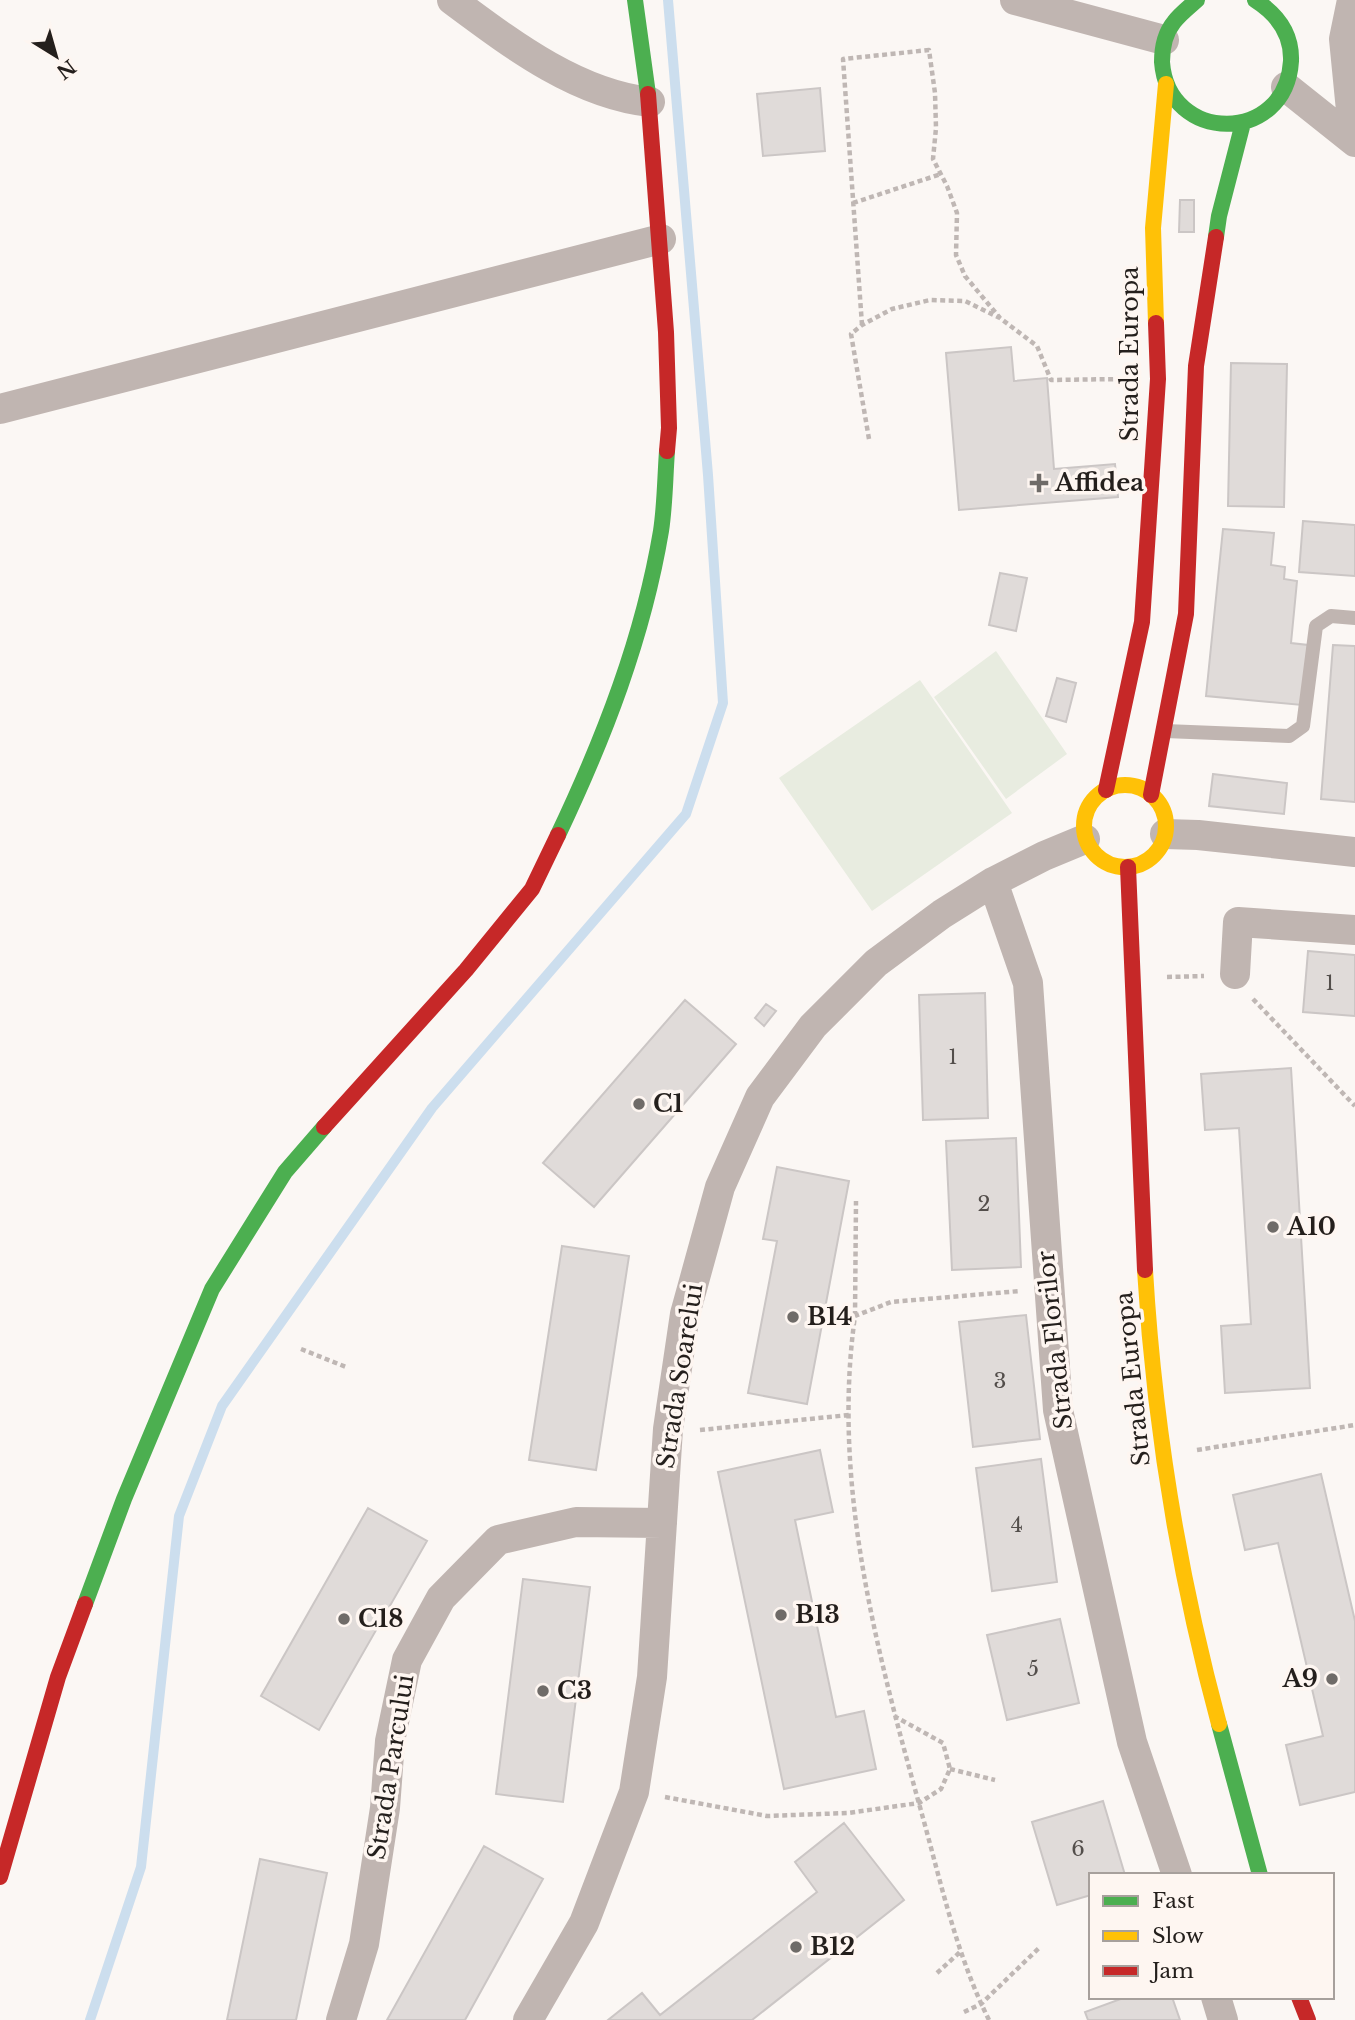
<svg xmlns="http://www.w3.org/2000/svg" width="1355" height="2020" font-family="'Libre Baskerville',serif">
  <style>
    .green { fill: #e8ece0 }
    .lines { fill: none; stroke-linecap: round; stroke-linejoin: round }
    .stream { stroke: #ccdeee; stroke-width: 10 }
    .building { fill: #e0dbd9; stroke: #cbc6c5; stroke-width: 2 }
    .path { stroke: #bfb7b4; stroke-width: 4.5; stroke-dasharray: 5 3.5; stroke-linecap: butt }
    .lane { stroke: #c0b5b1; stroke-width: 14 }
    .street { stroke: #c0b5b1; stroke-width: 30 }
    .fast { stroke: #4caf50; stroke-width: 16 }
    .slow { stroke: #ffc107; stroke-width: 16 }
    .jam { stroke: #c62828; stroke-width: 16 }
    .poi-dot { fill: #6f6b68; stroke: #fef6f1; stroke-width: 2.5 }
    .labels { text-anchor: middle; stroke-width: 7; stroke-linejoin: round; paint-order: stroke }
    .number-label { font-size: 21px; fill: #534e4b }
    .street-label { font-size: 24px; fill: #241f1c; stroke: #fef6f1 }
    .poi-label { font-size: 24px; font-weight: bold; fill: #241f1c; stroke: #fef6f1; text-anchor: start }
  </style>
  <rect width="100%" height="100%" fill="#fbf7f4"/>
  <path class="green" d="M996,651L1067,754L1006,799L934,697Z
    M920,680L1012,813L872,911L779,778Z"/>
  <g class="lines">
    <path class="stream" d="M90,2020L141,1867L179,1516L222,1406L432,1108L686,814L723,703L708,475L668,0"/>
  </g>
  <path class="building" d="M820,88L825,151L763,156L757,94Z
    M1180,200H1194V232H1179Z
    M1011,347L1014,381L1047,378L1054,469L1115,464L1118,497L959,510L946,353Z
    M1231,363L1287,364L1284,507L1228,506Z
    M1303,521L1355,525V576L1299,572Z
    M1223,529L1274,533L1271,565L1285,567L1284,579L1297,581L1291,643L1308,645L1302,705L1206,696Z
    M1000,573L1027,578L1016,631L989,625Z
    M1333,645L1355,646V802L1321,799Z
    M1057,678L1076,683L1066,722L1046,716Z
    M1213,774L1287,783L1284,814L1209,806Z
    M1308,951L1355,955V1016L1303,1012Z
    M985,993L988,1118L923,1120L919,995Z
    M685,1000L736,1044L594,1207L543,1163Z
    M766,1004L776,1011L764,1026L755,1018Z
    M1291,1068L1310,1388L1225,1393L1221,1326L1251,1324L1239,1128L1205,1130L1201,1074Z
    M1016,1138L1021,1267L952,1270L946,1141Z
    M777,1167L849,1181L807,1404L748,1393L777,1241L763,1239Z
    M562,1246L629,1256L596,1470L529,1460Z
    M1026,1315L1040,1439L973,1447L959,1322Z
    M820,1450L833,1512L795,1520L836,1717L864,1711L876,1769L784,1789L718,1472Z
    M1041,1459L1057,1582L992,1591L976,1468Z
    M1321,1474L1355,1621V1792L1300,1805L1286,1745L1323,1736L1278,1543L1245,1550L1233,1495Z
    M368,1508L427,1541L319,1730L261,1696Z
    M523,1579L590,1587L563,1802L496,1794Z
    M1060,1619L1079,1703L1007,1720L987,1635Z
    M1103,1801L1125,1875H1091V1895L1057,1905L1032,1822Z
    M844,1823L904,1900L752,2020H608L642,1993L660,2015L817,1892L795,1862Z
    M484,1846L543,1879L465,2020H387Z
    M260,1859L327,1873L296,2020H227Z
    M1126,1997H1172L1180,2020H1088L1085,2012Z"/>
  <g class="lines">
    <path class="path" d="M853,203L941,174
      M862,325L843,59L929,50L935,93L936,128L933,159L947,186L957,213L956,255L965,276L1000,318
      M869,439L851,334L862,325L892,309L930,300L965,301L1000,318L1037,346L1051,380L1122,379
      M1167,977L1204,976
      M1253,999L1355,1106
      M855,1316L856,1201
      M301,1349L346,1367
      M700,1430L849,1415
      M1197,1450L1355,1425
      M950,1769L995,1780
      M665,1797L767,1816L848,1813L919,1803L941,1789L950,1769L943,1743L894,1716
      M937,1973L960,1952
      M964,2012L981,2004L1040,1947
      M989,2020C957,1956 942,1887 923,1818C878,1656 831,1486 855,1316L891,1302L1020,1291"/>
    <path class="lane" d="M1165,731L1289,736L1303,726L1316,626L1331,616L1355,618"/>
    <path class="street" d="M452,0C510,43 576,94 650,102
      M1015,0L1164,40
      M1352,0L1344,39L1354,141
      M1286,87L1355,142
      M0,409L661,239
      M1165,834L1198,835L1355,852
      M993,882L1028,983L1058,1410L1132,1742L1177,1875
      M1235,974L1238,922L1355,930
      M1216,1997L1223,2020
      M341,2020L364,1944L385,1808L390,1741L407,1660L441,1598L498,1540L576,1522L662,1523
      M528,2020L584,1923L634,1792L652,1677L668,1429L685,1314L720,1187L760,1097L813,1026L876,963L942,914L993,882L1044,856L1085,839"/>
    <path class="fast" d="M635,0L648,94
      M1197,0C1189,7 1180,14 1174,22C1165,33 1162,49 1162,62C1168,144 1286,145 1291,61C1292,34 1277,14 1255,0
      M1216,237L1219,216L1243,123
      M558,835C604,738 643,638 661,531C665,505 665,478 667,451
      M85,1604L124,1499L212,1289L285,1172L324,1127
      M1219,1724L1260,1875"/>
    <path class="slow" d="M1156,323L1153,228L1166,84
      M1084 826a41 41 0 1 1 82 0a41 41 0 1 1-82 0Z
      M1145,1270C1154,1424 1179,1576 1219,1724"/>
    <path class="jam" d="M648,94L666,332L669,428L667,451
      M1106,790L1142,622L1158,379L1156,323
      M1151,795L1186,614L1196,366L1216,237
      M1128,867L1145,1270
      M324,1127L466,970L532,889L558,835
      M0,1877L58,1677L85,1604
      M1299,1997L1308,2020"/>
  </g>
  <g class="poi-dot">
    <path d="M1035.5 472.5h7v7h7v7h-7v7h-7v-7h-7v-7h7z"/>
    <circle cx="639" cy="1104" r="7"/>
    <circle cx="1273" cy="1227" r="7"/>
    <circle cx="793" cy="1317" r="7"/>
    <circle cx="781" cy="1615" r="7"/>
    <circle cx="344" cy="1619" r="7"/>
    <circle cx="1332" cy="1679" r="7"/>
    <circle cx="543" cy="1691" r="7"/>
    <circle cx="796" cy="1947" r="7"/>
  </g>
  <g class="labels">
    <g class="number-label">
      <text x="1330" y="990">1</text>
      <text x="953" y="1064">1</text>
      <text x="984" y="1211">2</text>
      <text x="1000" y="1388">3</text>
      <text x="1017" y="1532">4</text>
      <text x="1033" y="1676">5</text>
      <text x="1078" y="1856">6</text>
    </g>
    <g class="street-label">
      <text transform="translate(1130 354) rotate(-90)" y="8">Strada Europa</text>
      <text transform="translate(1055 1340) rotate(-96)" y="8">Strada Florilor</text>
      <text transform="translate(680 1376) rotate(-81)" y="8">Strada Soarelui</text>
      <text transform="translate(1133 1379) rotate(-96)" y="8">Strada Europa</text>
      <text transform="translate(391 1767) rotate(-81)" y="8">Strada Parcului</text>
    </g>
    <g class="poi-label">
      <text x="1055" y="491">Affidea</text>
      <text x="653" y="1112">C1</text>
      <text x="1287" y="1235">A10</text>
      <text x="807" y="1325">B14</text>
      <text x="795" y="1623">B13</text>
      <text x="358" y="1627">C18</text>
      <text x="1318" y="1687" text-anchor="end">A9</text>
      <text x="557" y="1699">C3</text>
      <text x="810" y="1955">B12</text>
    </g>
  </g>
  <rect x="1089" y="1873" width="245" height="126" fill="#fef6f1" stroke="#a7a09c" stroke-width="2"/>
  <rect x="1103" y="1896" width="35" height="10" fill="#4caf50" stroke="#a7a09c" stroke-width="2"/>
  <text x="1152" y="1908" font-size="21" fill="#241f1c">Fast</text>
  <rect x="1103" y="1931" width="35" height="10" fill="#ffc107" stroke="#a7a09c" stroke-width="2"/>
  <text x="1152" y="1943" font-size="21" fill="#241f1c">Slow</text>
  <rect x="1103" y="1966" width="35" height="10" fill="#c62828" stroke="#a7a09c" stroke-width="2"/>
  <text x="1152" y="1978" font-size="21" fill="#241f1c">Jam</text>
  <g transform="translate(56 56) rotate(143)" stroke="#fef6f1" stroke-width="5" paint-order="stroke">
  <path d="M0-5L12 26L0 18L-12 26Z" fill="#241f1c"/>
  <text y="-10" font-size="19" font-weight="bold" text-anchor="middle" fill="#241f1c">N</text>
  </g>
</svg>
